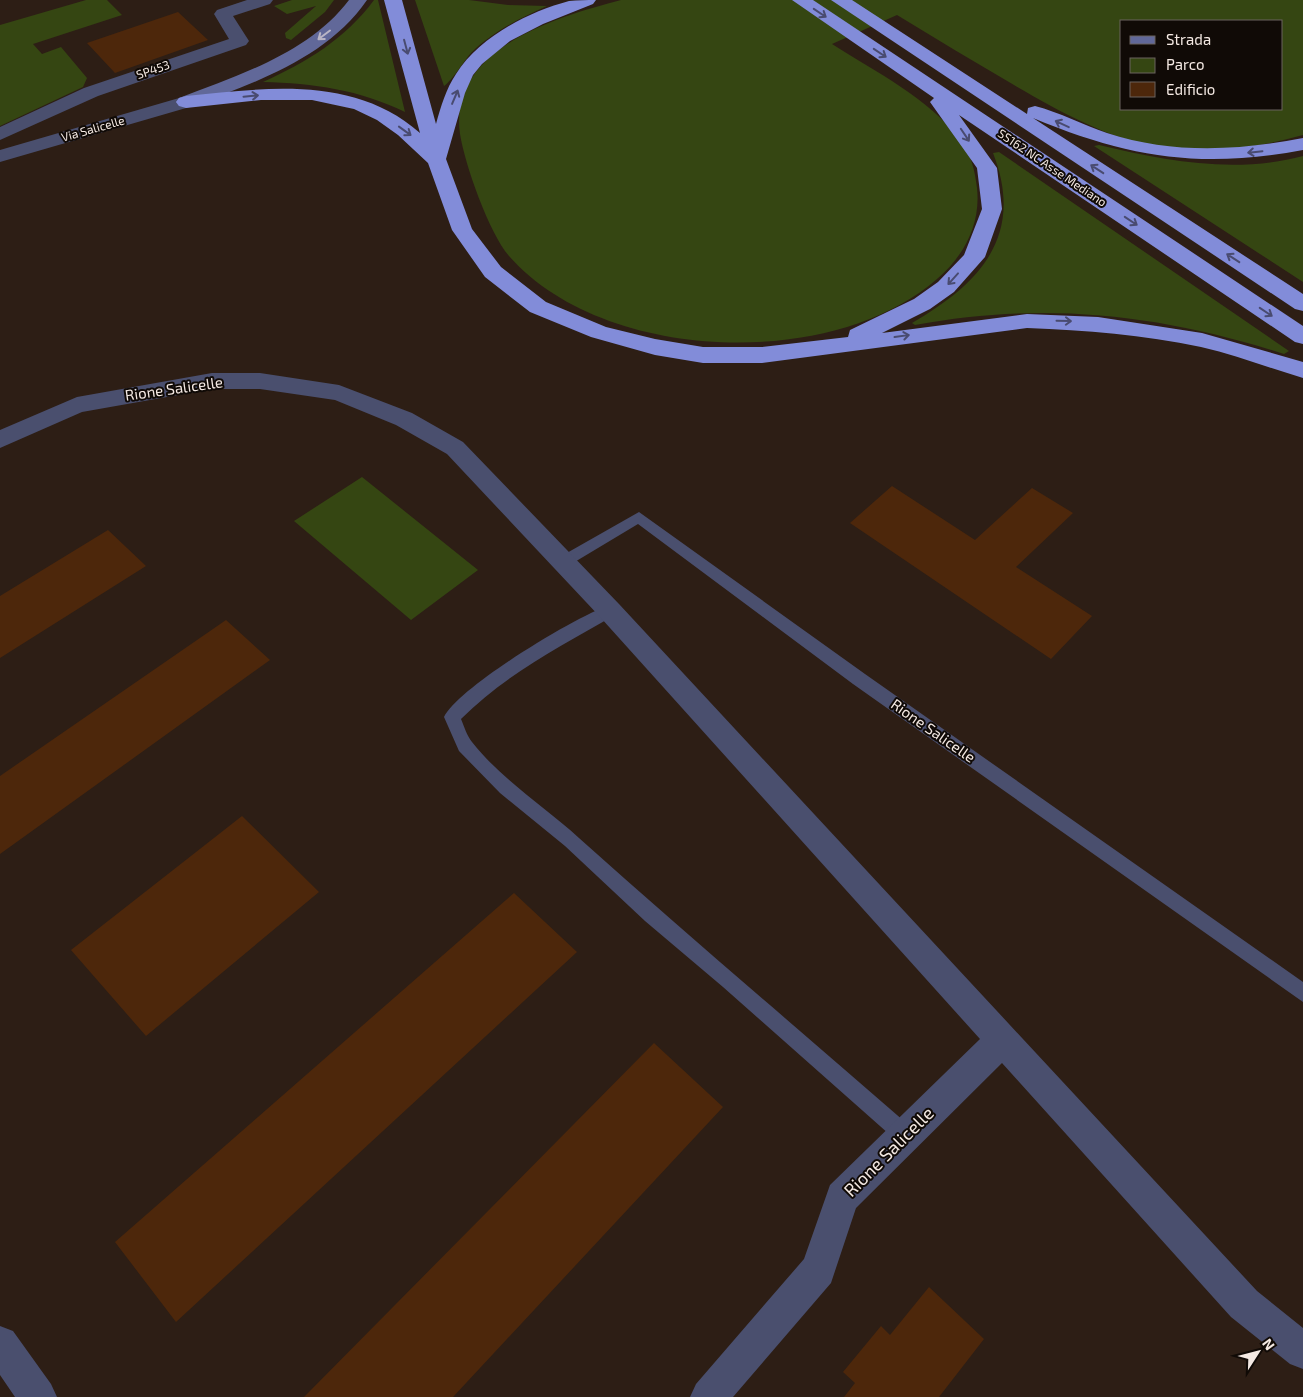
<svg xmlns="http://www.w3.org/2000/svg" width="1303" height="1397" font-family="'Exo 2',sans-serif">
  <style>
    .green { fill: #354612; fill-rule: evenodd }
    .building { fill: #4d270b }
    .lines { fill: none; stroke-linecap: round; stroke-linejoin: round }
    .lane { fill: #4a4f6e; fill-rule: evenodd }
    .street { fill: #4a4f6e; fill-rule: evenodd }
    .secondary { fill: #616899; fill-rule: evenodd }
    .highway { fill: #828cd9; fill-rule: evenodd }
    .oneway { stroke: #494b70 }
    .oneway2 { stroke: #b9b5c5 }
    .labels { text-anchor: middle; stroke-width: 4; stroke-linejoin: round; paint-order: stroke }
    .far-street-label { font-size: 12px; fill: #f4e9e3; stroke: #100a06 }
    .street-label { font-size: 15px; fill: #f4e9e3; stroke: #100a06 }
    .near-street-label { font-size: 18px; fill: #f4e9e3; stroke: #100a06 }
  </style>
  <rect width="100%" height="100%" fill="#2d1e15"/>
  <path class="green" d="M86,0H107L122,15L33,44L42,54L61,47L87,78L83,87L0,126V25Z
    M292,0H334L325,12L291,40L286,38L285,33L316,6L287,14L274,6Z
    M374,0H378L405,112C360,90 313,83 263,82C307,62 345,39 374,0Z
    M415,0H469L508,5L547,6C520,18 492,32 471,53C463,62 452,81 444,86Z
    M621,0H1303V135C1257,148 1208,154 1160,147C1108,139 1059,111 1014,85C975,62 936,39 897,15L832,44C876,72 928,98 961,140C971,154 975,171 977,188C981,224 964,256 937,279C832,371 603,363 509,256C489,233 465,165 460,134C448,48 557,17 621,0ZM1122,21H1282V109H1122Z
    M1099,145C1165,161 1235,174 1303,156V282L1094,146Z
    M999,152L1289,351L1284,354C1160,314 1043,301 915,325L912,323C981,283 1025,235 993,153Z
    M362,477L478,570L411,620L294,521Z"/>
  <path class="building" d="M178,12L208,40L115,73L87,43Z
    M892,486L975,540L1032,488L1073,513L1016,567L1092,616L1051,659L850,523Z
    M108,530L146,566L0,658V596Z
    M226,620L270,660L0,854V776Z
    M242,816L319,892L146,1036L71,950Z
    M514,893L577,952L176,1322L115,1242Z
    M654,1043L723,1107L453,1397H304Z
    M929,1287L984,1339L939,1397H844L855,1383L843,1372L881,1326L890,1335Z"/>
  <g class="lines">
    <path class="lane" d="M639,512L865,674L1303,982V1002L853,684L638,524L568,566H558L555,562L558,558Z
      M610,605L615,607L618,611L615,615C561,646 506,674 461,719C464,726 467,736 472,742C502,780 544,806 579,838C688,936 801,1031 912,1128L915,1135L912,1142L905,1145L898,1142L723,987L645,921L565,846L500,793L459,751L444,717C459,687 576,616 610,605Z"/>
    <path class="street" d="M247,0H273L270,4L233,16L249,41L246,45L98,96L0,140V127L84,88L229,39L214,14L217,10Z
      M186,96L193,98L196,102L193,106L0,162V150Z
      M212,373H260L339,385L412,413L463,442L619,604L1257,1291L1303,1328V1369L1290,1364L1231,1317L1002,1063L856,1208L831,1283L733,1397H690L696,1384L804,1259L830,1185L980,1039L601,618L447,454L396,425L335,400L260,389H212L82,412L0,448V430L77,397Z
      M0,1326L13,1331L51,1384L57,1397H15L0,1375Z"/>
    <path class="secondary" d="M349,0H367C327,58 256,82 193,106H179L176,102L179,98C239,75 309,53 349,0Z"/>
    <path class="highway" d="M384,0H402L436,124C441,106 446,89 456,74C479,37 528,12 569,1C577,0 587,0 596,0L593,4L543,24L510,41L482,64L473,75L465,93L446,159L472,229L501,267L546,302L606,327L655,339L703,347H762L848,337L850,330L914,299L938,282L964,255L982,209L977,168L930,102L934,98L792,0H813L1303,326V344L1295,342L959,115L997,168L1002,209L985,257L954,292L930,309L882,333L1027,314L1098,317L1202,333L1303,362V378C1269,368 1236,355 1201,347C1143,335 1086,330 1027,328L762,363H703L655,355L591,337L530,312L485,277L452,230L428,163L398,135L377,120L354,109L312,100H261L186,108L179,106L176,102L179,98L186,96C266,88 354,75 420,133Z
      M831,0H852L1027,114L1028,108L1035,106C1059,112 1083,125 1107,133C1171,154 1237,151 1303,138V150C1201,169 1129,158 1033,118L1303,294V311L1295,309Z"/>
  </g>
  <defs><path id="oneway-shaft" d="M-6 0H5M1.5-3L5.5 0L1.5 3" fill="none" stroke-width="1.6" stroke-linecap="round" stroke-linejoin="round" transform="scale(1.25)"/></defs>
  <g class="oneway">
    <use href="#oneway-shaft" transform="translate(820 13) rotate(34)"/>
    <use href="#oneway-shaft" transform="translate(406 47) rotate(75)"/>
    <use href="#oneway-shaft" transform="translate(880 53) rotate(34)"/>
    <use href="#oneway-shaft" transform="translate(251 96) rotate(-5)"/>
    <use href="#oneway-shaft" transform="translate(455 97) rotate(-67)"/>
    <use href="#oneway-shaft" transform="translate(1062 124) rotate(-155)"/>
    <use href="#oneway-shaft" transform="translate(405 131) rotate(36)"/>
    <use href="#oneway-shaft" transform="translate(965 135) rotate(56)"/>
    <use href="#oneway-shaft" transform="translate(1255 152) rotate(174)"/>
    <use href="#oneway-shaft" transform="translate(1097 169) rotate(-147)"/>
    <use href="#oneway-shaft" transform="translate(1131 221) rotate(34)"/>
    <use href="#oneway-shaft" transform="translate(1233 258) rotate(-147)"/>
    <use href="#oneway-shaft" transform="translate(953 279) rotate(132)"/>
    <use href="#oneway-shaft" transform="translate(1266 312) rotate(34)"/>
    <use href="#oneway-shaft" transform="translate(1064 321) rotate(1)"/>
    <use href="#oneway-shaft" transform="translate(902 336) rotate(-8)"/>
  </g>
  <use class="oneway2" href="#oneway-shaft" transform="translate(324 35) rotate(143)"/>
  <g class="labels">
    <g class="far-street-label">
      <text transform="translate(153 70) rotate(-19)" y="4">SP453</text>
      <text transform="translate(93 129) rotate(-16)" y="4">Via Salicelle</text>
      <text transform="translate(1052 168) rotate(34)" y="4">SS162 NC Asse Mediano</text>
    </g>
    <g class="street-label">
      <text transform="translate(174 389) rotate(-8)" y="5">Rione Salicelle</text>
      <text transform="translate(933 731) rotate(35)" y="5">Rione Salicelle</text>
    </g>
    <g class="near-street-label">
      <text transform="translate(889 1152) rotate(-45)" y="6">Rione Salicelle</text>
    </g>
  </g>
  <rect x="1120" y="20" width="162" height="90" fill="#100a06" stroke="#6b635e"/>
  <rect x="1130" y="36" width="25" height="8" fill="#616899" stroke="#6b635e"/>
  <text x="1166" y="45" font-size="15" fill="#f4e9e3">Strada</text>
  <rect x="1130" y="58" width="25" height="15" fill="#354612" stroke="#6b635e"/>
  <text x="1166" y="70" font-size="15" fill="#f4e9e3">Parco</text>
  <rect x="1130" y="82" width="25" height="15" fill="#4d270b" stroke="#6b635e"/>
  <text x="1166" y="95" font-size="15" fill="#f4e9e3">Edificio</text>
  <g transform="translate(1258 1352) rotate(54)" stroke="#100a06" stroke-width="4" paint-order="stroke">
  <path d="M0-4L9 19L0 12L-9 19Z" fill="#f4e9e3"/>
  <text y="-8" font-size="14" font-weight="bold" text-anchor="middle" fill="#f4e9e3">N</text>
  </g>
</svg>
